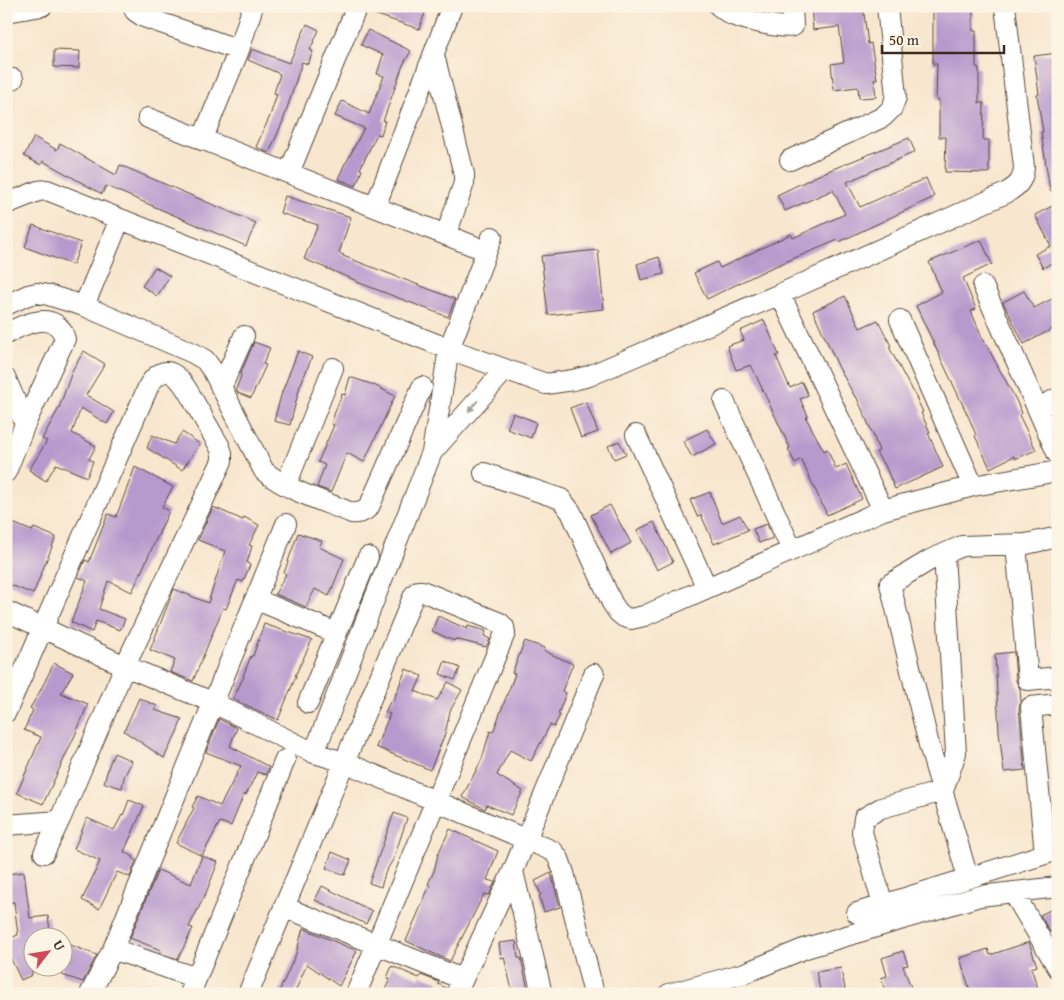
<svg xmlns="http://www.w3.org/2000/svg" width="1064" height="1000" font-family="'Gentium Book Plus',serif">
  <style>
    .building { fill: #b79acd }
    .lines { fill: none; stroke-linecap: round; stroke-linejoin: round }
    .minor-casing { stroke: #574638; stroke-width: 22 }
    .minor { stroke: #fff; stroke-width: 20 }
    .oneway { fill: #a79f9a }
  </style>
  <rect width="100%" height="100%" fill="#fcf5e5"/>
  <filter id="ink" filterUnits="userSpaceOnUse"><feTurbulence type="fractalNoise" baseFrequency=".02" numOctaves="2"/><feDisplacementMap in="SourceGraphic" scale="10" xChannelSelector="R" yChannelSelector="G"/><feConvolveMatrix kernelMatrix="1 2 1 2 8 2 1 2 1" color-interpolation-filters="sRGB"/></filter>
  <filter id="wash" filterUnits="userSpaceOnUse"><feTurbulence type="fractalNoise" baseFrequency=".0096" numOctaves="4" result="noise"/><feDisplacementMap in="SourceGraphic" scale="20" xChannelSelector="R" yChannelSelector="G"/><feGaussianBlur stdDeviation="1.12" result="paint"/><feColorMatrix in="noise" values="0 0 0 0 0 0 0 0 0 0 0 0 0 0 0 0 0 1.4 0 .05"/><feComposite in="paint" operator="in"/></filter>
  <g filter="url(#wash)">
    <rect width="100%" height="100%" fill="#f8e6ce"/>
    <g id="blocks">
      <path class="building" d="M369,6H404L425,13L419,29L368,12Z
        M811,6H863L868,44L871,43L877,79H874L876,97L859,98L858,87L834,90L831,64L844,62L839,27L813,30Z
        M933,6H973V31H976V67L979,68V103H984L983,140H989V173L945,172L946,137H939V100H936L937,64H933Z
        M307,24L319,30L310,50L313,51L308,64L302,62L283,121L269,153L256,147L270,116L277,94L274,93L280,74L248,60L252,49L289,63Z
        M368,30L411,51L403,65L383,121H385L381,135L377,134L360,169L362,170L356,186L338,179L345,163H346L364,128L335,116L342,101L369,114L384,76L377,74L383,55L361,45Z
        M54,50L80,51L79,68L54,67Z
        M1058,53V191H1050L1041,132H1043L1037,95L1039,94L1034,56Z
        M34,137L57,150L60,143L116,175L120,165L256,223L246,246L106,186L102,194L43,161L41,165L24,156Z
        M909,138L915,152L847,182L860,207L926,178L934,197L839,242L838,240L766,270L707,299L694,273L717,262L720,268L791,234L793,238L845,214L833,190L785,211L777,195L823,173Z
        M285,196L351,217L339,253L344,255L343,256L455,299L448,317L357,282V281L304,259L318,225L280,213Z
        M1058,203V259L1043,268L1035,254L1051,246L1035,215Z
        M33,225L81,243L73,265L25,247Z
        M981,240L992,264L963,278L976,309L971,311L982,337L1015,398L1022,413L1019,415L1036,450L1015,459L1014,456L990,468L975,436L976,435L969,418L916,306L942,292L929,262Z
        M598,250L604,309L548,315L541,256Z
        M659,257L664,274L641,280L637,264Z
        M155,267L170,276L157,296L142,286Z
        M1024,291L1034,308L1058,296V326L1024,344L1003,302Z
        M845,296L860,328L878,320L891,346L889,347L909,385H910L923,412L921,413L930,432L928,433L943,467L895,489L884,463L883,464L876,452L879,451L872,432L856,396L855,397L839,368L813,311Z
        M764,320L779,355L776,356L790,388L802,382L808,395L800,399L808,416L806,418L824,451L827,449L836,469L846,464L862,499L827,515L801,459L795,463L788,449L790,448L751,365L736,370L727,346L744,340L740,331Z
        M254,342L270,348L263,364L266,365L251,398L238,393L236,389L241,376L240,375Z
        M84,351L105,364L86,395L114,412L107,424L81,408L72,433L96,446L89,459L93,461L87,477L56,464L46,481L29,470L47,441L42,439L59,408L73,369Z
        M298,351L312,357L300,386L290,425L274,421L282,392Z
        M350,377L374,385L395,396L364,462L347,453L331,492L317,487L325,465L318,462L334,425L331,424L335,412L342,394L345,395Z
        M586,402L598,432L581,438L570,408Z
        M513,413L536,422L531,438L507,429Z
        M707,429L716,444L692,457L683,441Z
        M182,432L200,444L182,470L147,448L152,435L174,444Z
        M619,441L626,454L614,459L608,446Z
        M135,467L173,487L162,507L169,511L132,592L108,581L99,609L125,619L120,630L96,621L92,632L71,622L87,581L78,577L85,560L89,562L108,514L116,517Z
        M710,492L722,523L740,515L748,530L714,544L701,515L697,516L690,500Z
        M610,505L631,543L611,554L591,515Z
        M213,507L243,520L244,517L259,525L249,545L252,546L247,563L250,565L243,582L238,580L226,609L223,608L193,681L170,672L175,660L150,650L174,589L208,603L225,551L198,540Z
        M6,520L32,531L34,528L56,537L33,594L6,583Z
        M654,522L673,562L657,570L637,530Z
        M767,524L773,538L759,543L753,529Z
        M298,533L322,541L319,547L344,559L329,596L315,589L306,607L275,594L286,574L284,573Z
        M438,616L467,629L468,626L486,631L484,636L490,639L486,647L455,639L454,641L432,631Z
        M264,624L312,640L295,676H296L278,720L233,699L244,676H243L251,656H253Z
        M525,641L545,648L544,651L573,664L562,691L566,693L558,714L560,715L554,727L550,725L531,761L510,750L497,775L523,791L511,815L487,805L485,809L462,797L482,759L490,731L493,732L515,674L512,673Z
        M1014,652L1016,681L1020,689L1021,701L1019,708L1025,770L1004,772L999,732L995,654Z
        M445,661L460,668L455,680L440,674Z
        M54,663L73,673L61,693L88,704L77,731L43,804L17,793L41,737L24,730L33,710L30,708L38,695Z
        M406,669L422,676L415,691L437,700L448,682L462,690L450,711L445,734L430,770L376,747L390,714L385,712L391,700L393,701Z
        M139,698L157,706L155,710L182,719L177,732L164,758L124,731Z
        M219,719L237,728L230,746L269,767L266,775L257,772L246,795L244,794L231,826L220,822L202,856L176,843L194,808L192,807L198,796L220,806L241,766L206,752Z
        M114,753L132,761L124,777L122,788L104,783L109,765Z
        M129,800L144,806L124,852L134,857L133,859L136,860L130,877L117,872L99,909L82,900L100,861L74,849L87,818L114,830L122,815L123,816Z
        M394,813L407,818L394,858L385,873L381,887L369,883Z
        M450,829L498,851L487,880L495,882L489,895L484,894L450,961L406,941L430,885L428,884L434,871L438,854Z
        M332,852L351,860L345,875L326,868Z
        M202,856L218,862L206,893L189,927L193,928L178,959L159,953L161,950L130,938L158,870L191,884Z
        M24,872L30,918L48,916L51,938H32V975L21,980L11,959L6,961V940L18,935L14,902L6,903V874Z
        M551,873L560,907L544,912L539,896L541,895L535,881Z
        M322,886L372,911L366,924L315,900Z
        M1054,908L1058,916V928L1050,932L1040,915Z
        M303,928L357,951L339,986L307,964L294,994H278L296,954Z
        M516,941L518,958H521L529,994H513L504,957L501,958L499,943Z
        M62,942L97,955L83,982L62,975Z
        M1029,942L1037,966L1031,968L1040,994H971L960,958L988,949L990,955Z
        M903,951L908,965L903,966L912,990L903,994H886L881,978L887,976L882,958Z
        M392,966L419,978L421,975L439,982L438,984L446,988L444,994H383L390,979L387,978Z
        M841,968L845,989L821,994L816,972Z"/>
    </g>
  </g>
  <g filter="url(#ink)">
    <use href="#blocks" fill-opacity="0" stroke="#574638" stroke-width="1"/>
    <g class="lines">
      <g class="minor-casing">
        <path id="minor" d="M133,6L135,11L144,17L239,50
          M719,6C723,9 728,13 732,15C742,19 785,30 793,26L792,6
          M6,12L42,6
          M434,55L464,174V183L446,235
          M6,82L13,79
          M148,118L474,246
          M202,140L239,50L253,6
          M790,160L883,117L892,108L896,97L887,6
          M289,173L357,6
          M6,204L38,191L47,190L449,349L546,384L573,380L589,376L780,294L1006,193C1018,186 1023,181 1024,167L1005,6
          M375,207L452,6
          M983,286L1058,455
          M780,294L883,510
          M6,305L28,295L37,293L48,295L84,306L193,353L205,360L213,371L264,471C288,491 323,501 352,513C359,514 364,512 369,507L422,387
          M84,306L120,219
          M900,320L973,486
          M6,334C25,323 57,309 65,339L25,424L6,472
          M6,379L25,424
          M221,388L244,336
          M724,401L792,550
          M1038,408L1058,398
          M636,435L707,588
          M432,452L505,370
          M484,473L561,499L571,512L612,603L618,612L624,617L631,619L644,616L883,510L973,486L1058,471
          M286,485L333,368
          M1016,544L1028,680L1058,677
          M255,599L336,633
          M6,611L125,666L212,702L314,753L344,762L553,851L559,859L564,873L594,994
          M308,703L368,557
          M6,712L149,385C170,353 186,388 197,407C204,419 211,432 219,445L222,453V461L125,666L61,817L44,853
          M314,753L432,452L449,349L492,237
          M6,825L59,821
          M1045,854L1031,707L1058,704
          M513,871L542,994
          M968,878L929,745L890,584L930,560L962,546L1026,544L1058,537
          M1013,892L1058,968
          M883,905L862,832L864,818L881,808L943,791L956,753L944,554
          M284,907L462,979
          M857,913L1058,850
          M113,949L196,978
          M90,994L113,949L286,524
          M190,994L285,760
          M248,994L414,595L418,591H422L500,623L504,627L505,633L356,994
          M456,994L513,871L594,674
          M669,994L745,973L806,948L980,896L1058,887"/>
      </g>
      <use href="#minor" class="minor"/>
    </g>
    <defs><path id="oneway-solid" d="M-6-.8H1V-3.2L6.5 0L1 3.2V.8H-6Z" transform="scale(1.25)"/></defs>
    <use class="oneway" href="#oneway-solid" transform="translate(473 406) rotate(131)"/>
  </g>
  <rect width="1064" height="1000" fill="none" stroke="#fcf5e5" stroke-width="25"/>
  <g transform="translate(48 952) rotate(59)"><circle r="24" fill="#fcf5e5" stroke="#afa495"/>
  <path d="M0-4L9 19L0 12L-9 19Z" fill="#d1495b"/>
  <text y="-8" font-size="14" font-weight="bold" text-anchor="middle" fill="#3b2a1e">U</text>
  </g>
  <path d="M882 45v8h122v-8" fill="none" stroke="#3b2a1e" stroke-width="2.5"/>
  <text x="889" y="45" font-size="15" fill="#3b2a1e" stroke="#fcf5e5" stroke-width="4" paint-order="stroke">50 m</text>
</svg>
